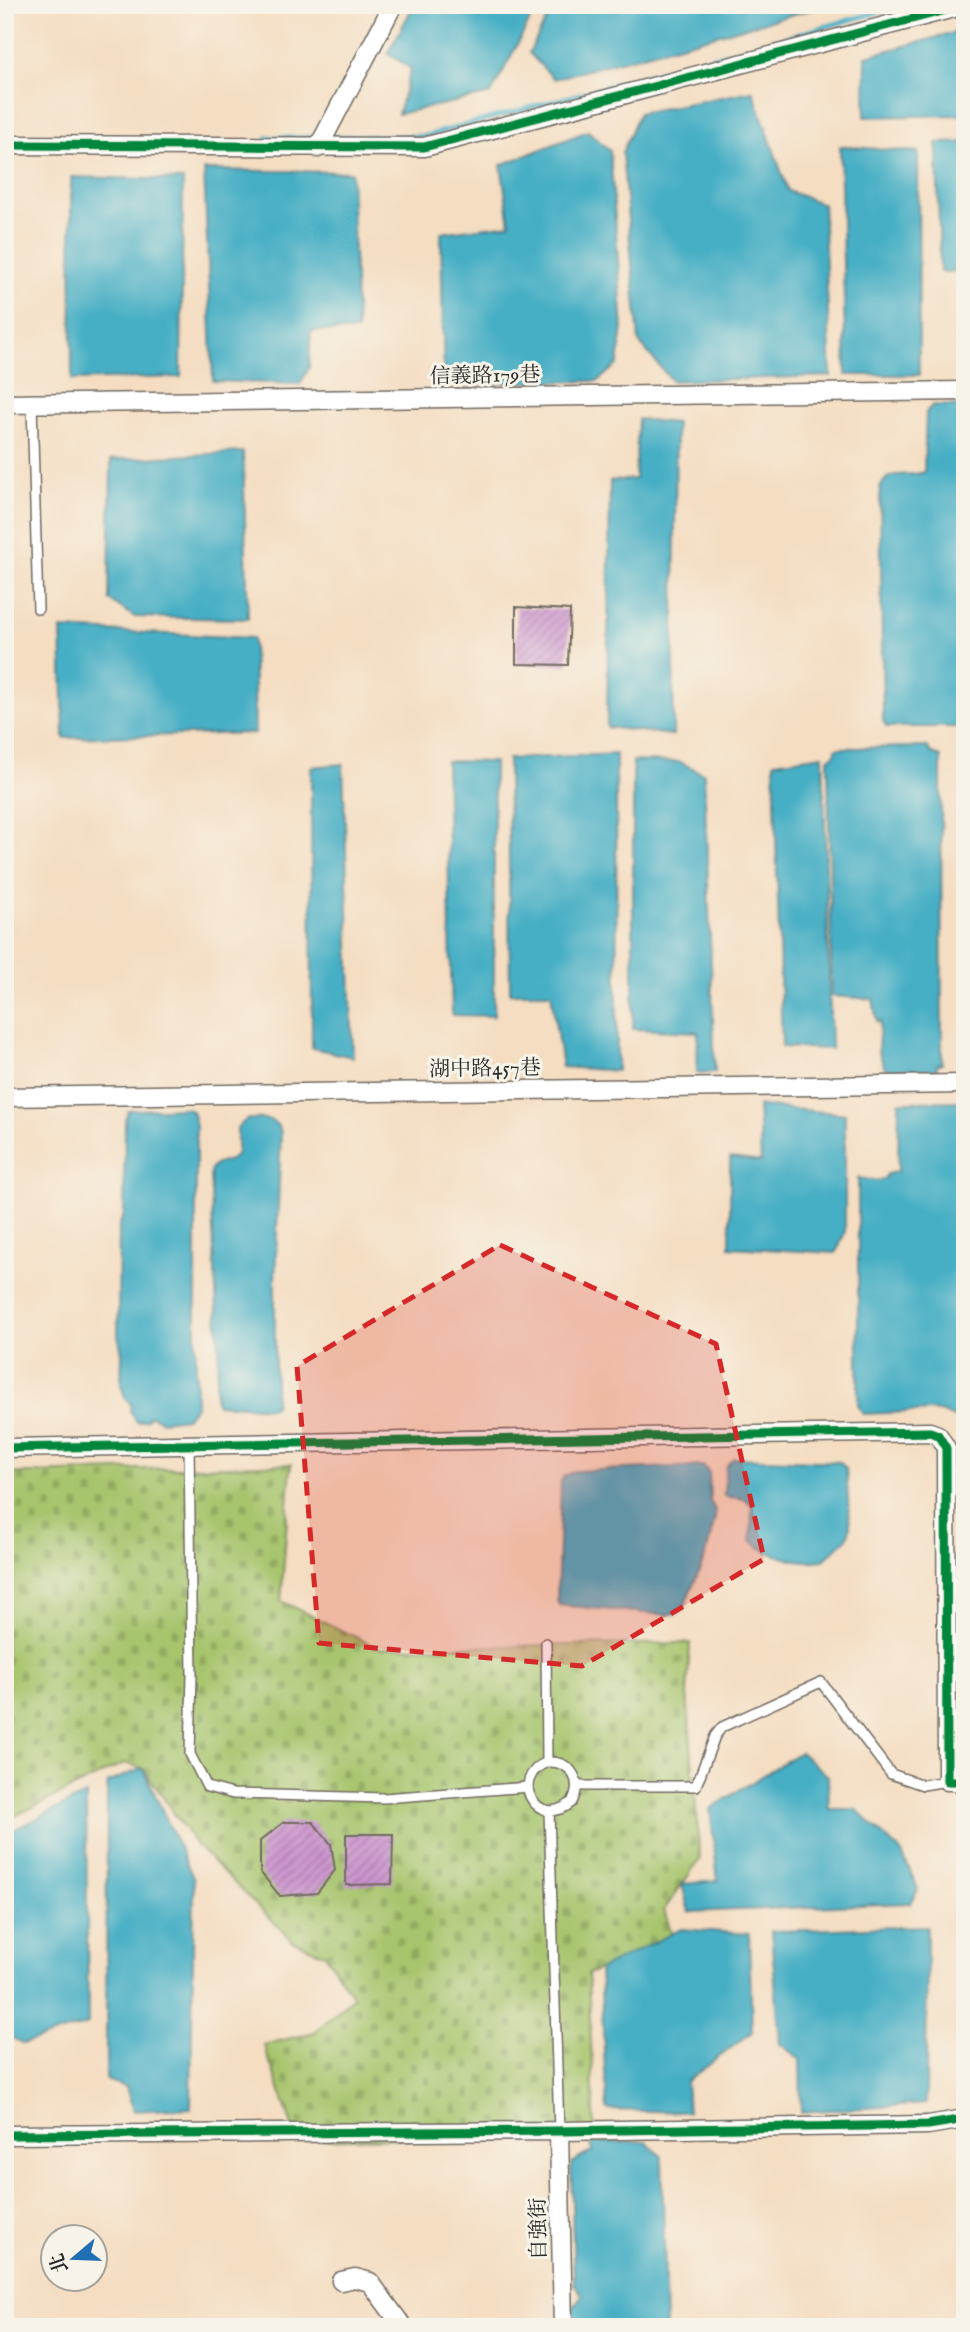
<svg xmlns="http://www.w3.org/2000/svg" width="970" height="2332" font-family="'IM FELL English','Noto Serif TC',serif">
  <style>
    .cemetery { fill: url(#cemetery-stones); stroke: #69784c; stroke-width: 2 }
    .water { fill: #46afc5; stroke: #386d78; stroke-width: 2 }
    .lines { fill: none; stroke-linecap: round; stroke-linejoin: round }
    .stream { stroke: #46afc5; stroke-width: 5 }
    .building { fill: url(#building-hatch) }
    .lane-casing { stroke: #716960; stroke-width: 12 }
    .street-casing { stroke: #716960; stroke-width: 21 }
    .lane { stroke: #fff; stroke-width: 9 }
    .street { stroke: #fff; stroke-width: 18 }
    .cycleway-casing { stroke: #f7f3e8; stroke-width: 13 }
    .cycleway { stroke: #00873e; stroke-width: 9 }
    .marked { fill: #d62828; fill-opacity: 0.2; stroke: #d62828; stroke-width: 5; stroke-dasharray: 14 9; stroke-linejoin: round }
    .labels { text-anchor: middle; stroke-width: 6; stroke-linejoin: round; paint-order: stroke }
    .street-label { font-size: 21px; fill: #2b2b2b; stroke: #f7f3e8 }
  </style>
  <defs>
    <pattern id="cemetery-stones" width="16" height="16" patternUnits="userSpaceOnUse" patternTransform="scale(1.75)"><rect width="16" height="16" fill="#a7c56d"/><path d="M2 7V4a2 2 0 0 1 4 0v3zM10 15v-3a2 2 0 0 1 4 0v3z" fill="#90a95f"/></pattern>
    <pattern id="building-hatch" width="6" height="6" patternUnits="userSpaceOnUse" patternTransform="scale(1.75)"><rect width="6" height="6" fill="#ca91cd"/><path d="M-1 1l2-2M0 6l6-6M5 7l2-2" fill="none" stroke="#a477a7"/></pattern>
  </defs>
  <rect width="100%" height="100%" fill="#f7f3e8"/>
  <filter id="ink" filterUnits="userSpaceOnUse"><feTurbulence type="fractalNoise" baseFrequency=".0143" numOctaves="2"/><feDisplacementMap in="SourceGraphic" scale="14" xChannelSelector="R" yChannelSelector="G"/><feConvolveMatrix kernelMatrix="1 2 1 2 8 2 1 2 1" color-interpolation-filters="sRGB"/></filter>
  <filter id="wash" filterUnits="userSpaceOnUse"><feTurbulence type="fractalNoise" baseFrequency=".00686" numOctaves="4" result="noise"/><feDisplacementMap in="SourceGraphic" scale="28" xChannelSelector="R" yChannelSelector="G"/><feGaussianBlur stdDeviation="1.57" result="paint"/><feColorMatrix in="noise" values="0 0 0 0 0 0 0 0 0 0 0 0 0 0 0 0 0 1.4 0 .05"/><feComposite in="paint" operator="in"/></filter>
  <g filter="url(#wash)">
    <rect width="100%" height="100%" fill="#f4ddc1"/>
    <path class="cemetery" d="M291,1464L281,1601L378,1648L690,1643L687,1694L700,1859L664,1910L674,1941L588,1974L595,2135L297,2140L264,2045L315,2032L353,1997L325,1954L293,1941L196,1845L143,1768L124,1763L5,1821V1474Z"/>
    <path class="water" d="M414,5H538L491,94L398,114L411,69L388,53Z
      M554,5H828L554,79L529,53Z
      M965,30V115L865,117L866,56Z
      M753,91L788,191L823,204L831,376L672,381L639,342L622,153L639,113Z
      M588,131L610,151L623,328L618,364L598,381L444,384L441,233L510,224L501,165Z
      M965,142V271L940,272L937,143Z
      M840,146L918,152L919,375H846Z
      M204,170L351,172L357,331H311L309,368L300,384L213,381Z
      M71,177L183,180L181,377L72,380Z
      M933,405L965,406V727H887L883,721L880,488C889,467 907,479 924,472L926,412Z
      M638,419L676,423L673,735L607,727L610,481L635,479Z
      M243,452L248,619L135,617L109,600L111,460Z
      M61,629L253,638L255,733L64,738Z
      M928,747L930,752L941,757L942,1064H937V1070L885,1069L878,1050L880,1021L877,1022L873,999L832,996L828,759L834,755L837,748Z
      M616,754L617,1071L562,1067L551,993H510L508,759Z
      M823,755L831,1049L782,1047L774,762Z
      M446,761L494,762V1016L452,1015Z
      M633,761L680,762L704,774L715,1072L697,1073L698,1032L633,1029Z
      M343,764L353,1057L312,1048L311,767Z
      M965,1101V1423L943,1413L933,1411L863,1414L858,1405V1178L877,1181L884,1179L887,1174L898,1171L899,1102Z
      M758,1106L845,1114V1232L836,1253L730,1247V1158L761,1162Z
      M186,1108L192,1111L196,1126V1406L186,1418L162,1421L150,1415L147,1420L137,1422L130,1411L131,1404L125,1398L121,1385L122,1353L118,1335L119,1225L124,1215L125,1119L128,1111L132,1110Z
      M247,1119C262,1119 274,1115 281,1132L275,1281V1404L271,1408L217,1404L215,1400L219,1350L210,1172C215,1160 224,1164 234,1158L237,1152V1128Z
      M734,1458L840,1462L846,1469L850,1528L848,1536L843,1542L824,1560C800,1564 770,1557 751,1541L752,1507C748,1497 737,1498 727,1497L724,1494L726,1466Z
      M703,1466L709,1473L710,1501L715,1510V1518L706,1555L683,1609L677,1613L668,1615L559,1605L557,1600L561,1480L564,1476L575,1471Z
      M800,1752L828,1776L829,1809H856L902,1853L918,1889L910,1903L689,1912L682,1884L718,1881L710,1809Z
      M143,1768L194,1880L191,2108L133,2111L126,2087L106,2080L107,1783Z
      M86,1794L88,2024L23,2044L6,2034L5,1834Z
      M962,1848H965V2018Z
      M927,1926L926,2104L801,2112L800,2059L780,2044L771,1931Z
      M681,1929L749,1934L752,2032L686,2082L688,2112L607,2110L600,1969Z
      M646,2141L662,2157L666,2327H572V2308L581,2298L582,2294L574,2284L571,2163L593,2151L591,2143Z"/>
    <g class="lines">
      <path class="stream" d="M267,138L426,136L904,5"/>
    </g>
    <g id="blocks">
      <path class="building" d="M516,607L570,610L568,665L516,664Z
        M284,1822H313L331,1844L335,1870L317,1893L280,1896L260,1872V1841Z
        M346,1834H393L392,1884L346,1885Z"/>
    </g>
  </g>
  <g filter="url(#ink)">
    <use href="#blocks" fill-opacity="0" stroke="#716960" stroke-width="2"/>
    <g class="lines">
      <g class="lane-casing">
        <path id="lane" d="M32,404L38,609
          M189,1444L192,1675L190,1754L207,1787L233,1794L384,1798L528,1787
          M546,1643L547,1762C507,1779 538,1831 572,1802C583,1781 572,1761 547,1762
          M577,1786H696L715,1736L722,1727L821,1682L891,1774L923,1785L947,1781
          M549,1811L559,2131"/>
      </g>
      <g class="street-casing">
        <path id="street" d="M5,145L424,147L965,5
          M318,148L393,5
          M5,404L965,391
          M5,1097L965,1084
          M5,1448L930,1432L938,1435L946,1448L947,1781H965
          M559,2131L563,2327
          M5,2135L559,2131L928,2125L965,2119
          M341,2281L355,2278L370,2282L403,2327"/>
      </g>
      <use href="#lane" class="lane"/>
      <use href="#street" class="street"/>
      <g class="cycleway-casing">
        <path id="cycleway" d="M5,145L424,147L965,5
          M5,1448L930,1432L938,1435L946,1448L947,1781H965
          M5,2135L559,2131L928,2125L965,2119"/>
      </g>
      <use href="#cycleway" class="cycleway"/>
    </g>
  </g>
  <path class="marked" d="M500,1245L716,1344L764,1559L582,1666L319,1643L297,1366Z"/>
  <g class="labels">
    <g class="street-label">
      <text transform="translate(485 375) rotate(-1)" y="7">信義路179巷</text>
      <text transform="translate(485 1068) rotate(-1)" y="7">湖中路457巷</text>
      <text transform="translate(538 2229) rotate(-91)" y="7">自強街</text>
    </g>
  </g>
  <rect width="970" height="2332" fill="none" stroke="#f7f3e8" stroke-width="28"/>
  <g transform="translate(74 2258) rotate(251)"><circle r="33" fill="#f7f3e8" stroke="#a5a39c" stroke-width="2"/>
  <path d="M0-5L12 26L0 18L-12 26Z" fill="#1f6fb2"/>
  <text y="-10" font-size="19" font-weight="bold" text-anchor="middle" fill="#2b2b2b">北</text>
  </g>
</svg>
